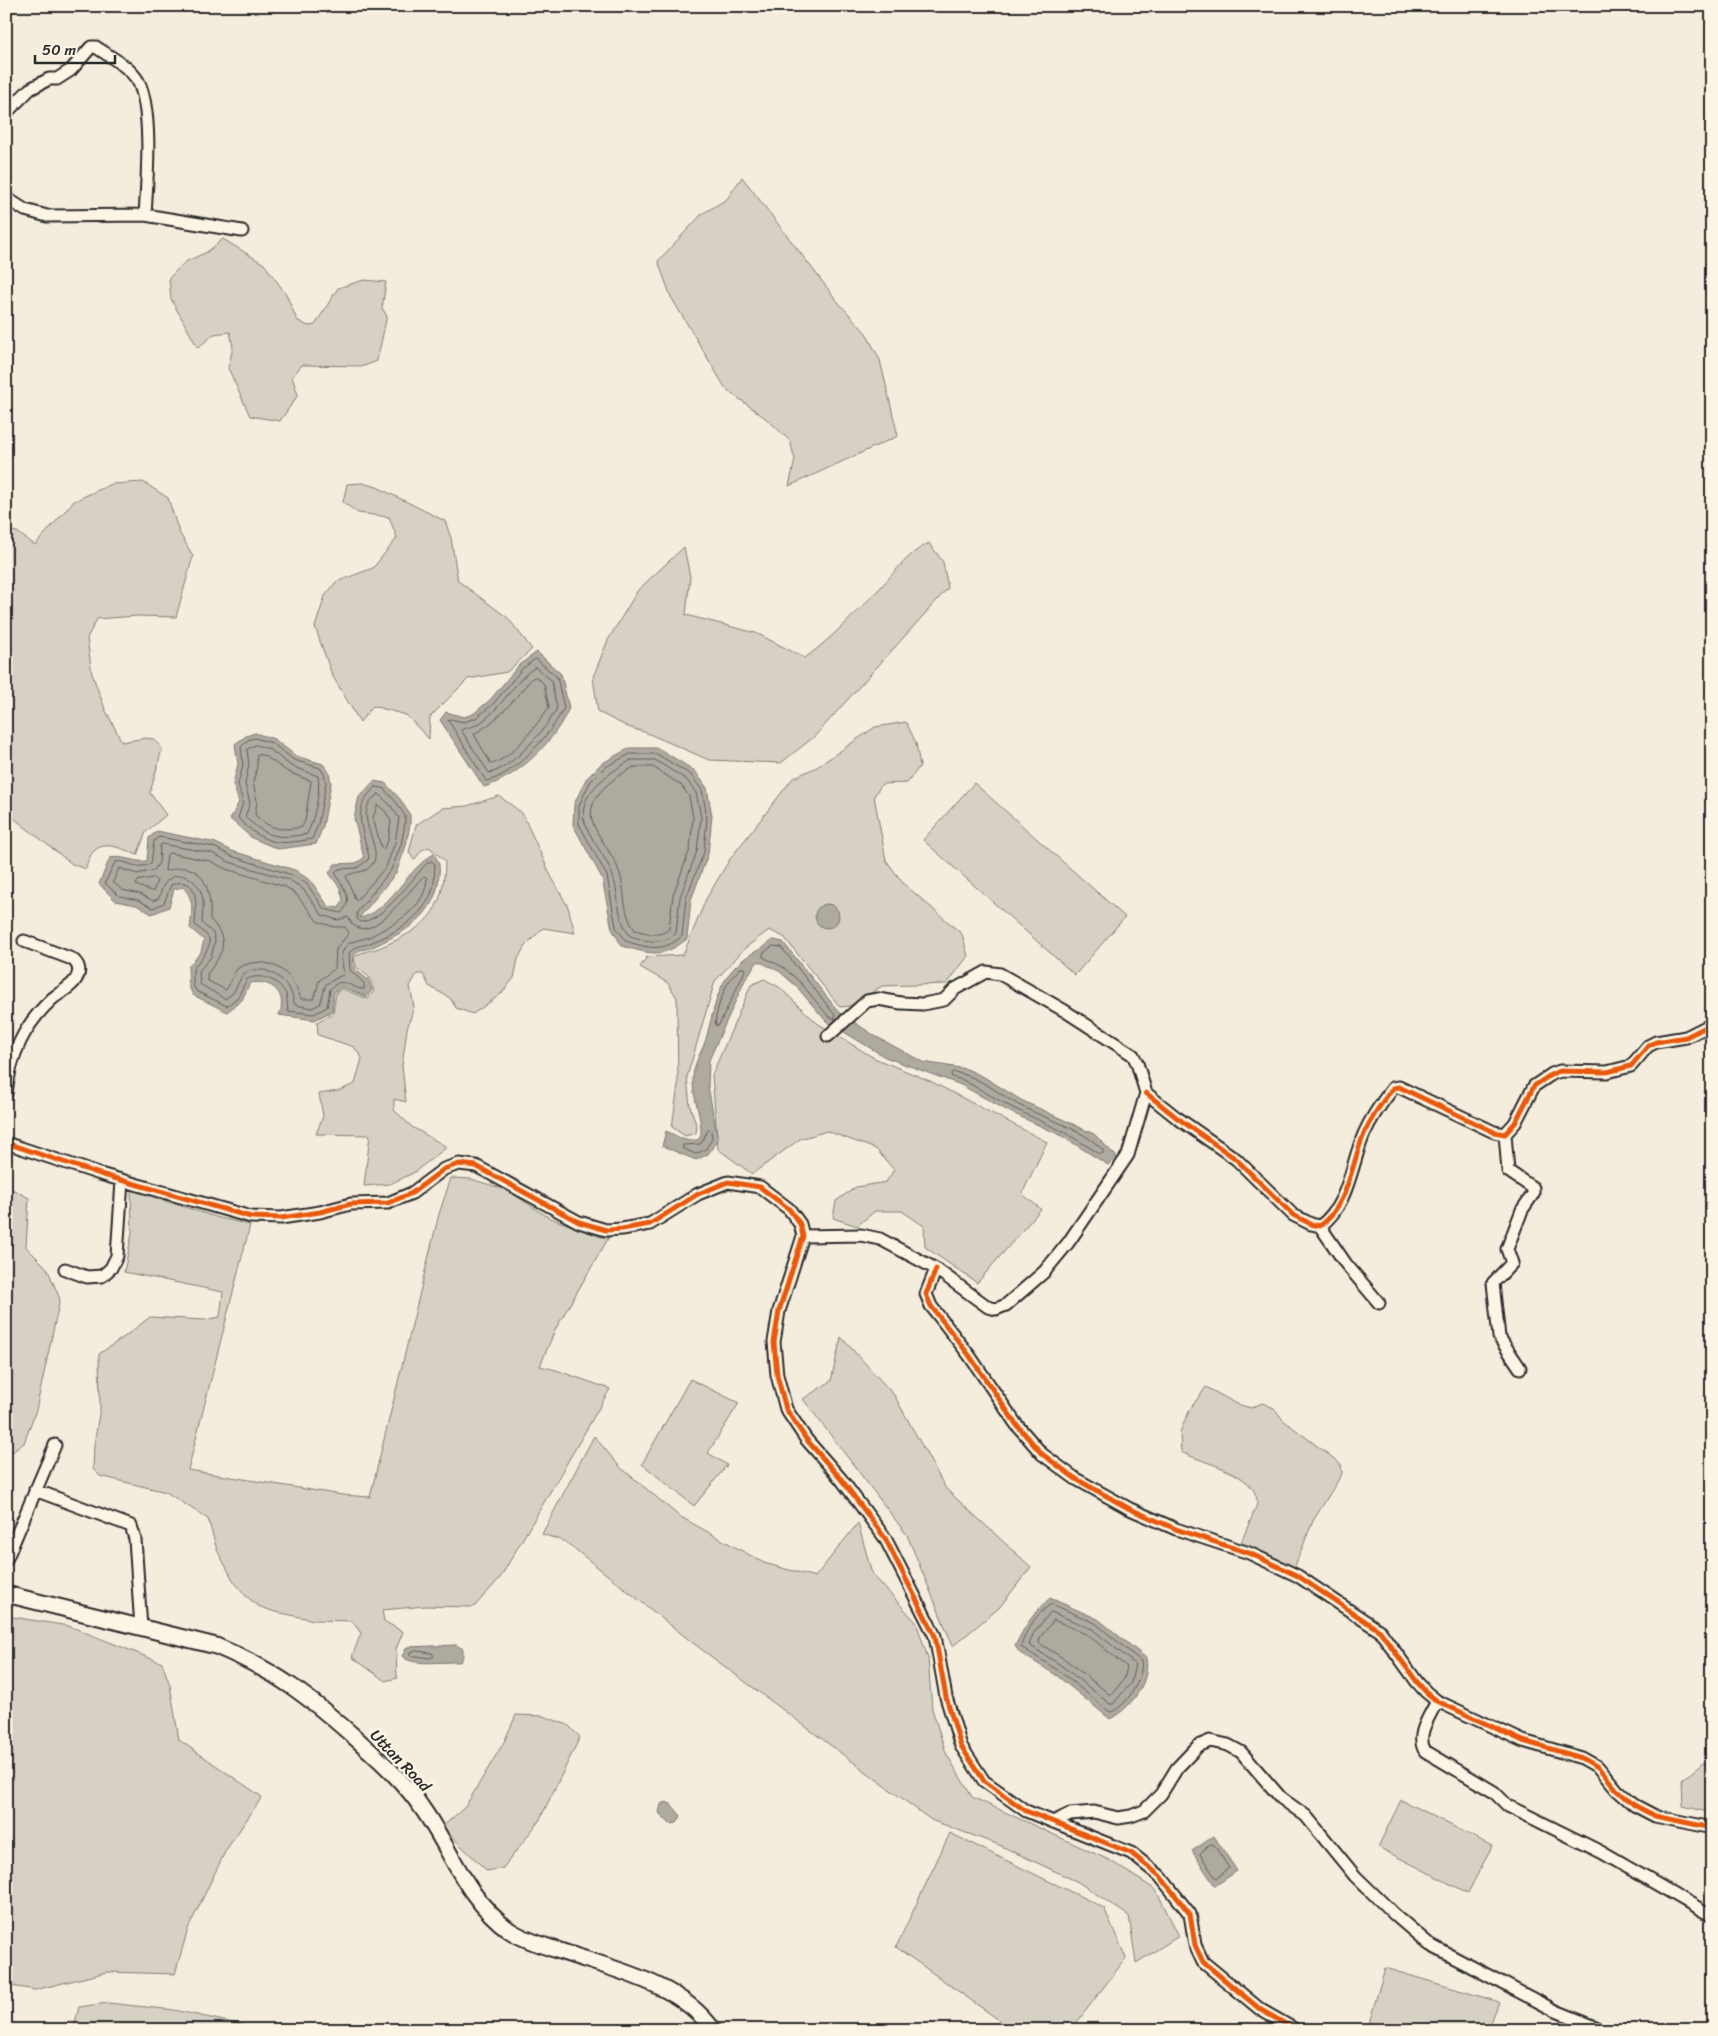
<svg xmlns="http://www.w3.org/2000/svg" width="1718" height="2036" font-family="Sriracha,sans-serif">
  <style>
    .green { fill: #d6d1c4; stroke: #807e78 }
    .water { fill: #afaaa0; stroke: #7a7771 }
    .lines { fill: none; stroke-linecap: round; stroke-linejoin: round }
    .shore { stroke: #605e5a; stroke-width: 1 }
    .minor-casing { stroke: #2b2b2b; stroke-width: 15 }
    .major-casing { stroke: #2b2b2b; stroke-width: 19 }
    .minor { stroke: #fcf5e5; stroke-width: 11 }
    .major { stroke: #fcf5e5; stroke-width: 15 }
    .cycleway-casing { stroke: #fcf5e5; stroke-width: 8 }
    .cycleway { stroke: #e8590c; stroke-width: 5 }
    .labels { text-anchor: middle; stroke-width: 5; stroke-linejoin: round; paint-order: stroke }
    .street-label { font-size: 16px; fill: #2b2b2b; stroke: #fcf5e5 }
  </style>
  <rect width="100%" height="100%" fill="#f4edde"/>
  <filter id="ink" filterUnits="userSpaceOnUse"><feTurbulence type="fractalNoise" baseFrequency=".02" numOctaves="2"/><feDisplacementMap in="SourceGraphic" scale="10" xChannelSelector="R" yChannelSelector="G"/><feConvolveMatrix kernelMatrix="1 2 1 2 8 2 1 2 1" color-interpolation-filters="sRGB"/></filter>
  <g filter="url(#ink)">
    <path class="green" d="M742,177L838,302L866,333L880,360L898,436L789,486L795,460L790,441L768,420L726,389L671,297L658,261L702,214L727,199Z
      M223,239L264,264L286,294L297,320L308,326L315,325L338,288L364,280L386,282L382,308L387,316L377,361L364,366L302,365L292,377L298,395L280,421L250,416L228,368L233,347L230,332L214,334L198,348L171,299L169,278L185,262L207,252Z
      M143,482L168,498L179,532L193,556L176,617L136,616L97,619L87,638L92,674L105,709L122,742L145,738L154,739L162,749L150,793L166,815L146,832L137,855C115,845 92,836 86,869L72,864L6,812V530L17,532L35,545L74,501L112,484Z
      M362,483L377,487L445,521L451,538L458,581L508,618L532,649L507,672L468,679L430,717L429,739L406,715L373,706L360,722L332,675L315,627L325,596L336,582L373,568L397,538L389,517L358,513L343,502L347,484Z
      M929,543L943,562L948,588L815,736L781,763L709,760L647,733L628,727L598,712L593,677L608,640L638,590L684,547L690,577L686,615L756,633L805,658C833,637 857,612 881,587C897,570 908,553 929,543Z
      M906,722L916,743L920,766L907,783L882,784L874,796L886,860L903,883L962,934L968,956L947,984L882,986L850,1006L840,1007L784,937L769,930L745,948L715,981L687,1077L690,1106L697,1127L696,1133L685,1136L672,1127L678,1085L677,998L668,983L640,967L647,957L683,955L706,899L730,859L793,778L817,767L875,727Z
      M974,783L1125,917L1075,975L923,840Z
      M499,796L522,813L551,876L568,907L575,933L543,928L525,946L518,959L514,978L501,994L473,1014L456,1008L450,998L429,986L423,974H417L410,986L414,1007L407,1029L402,1066L406,1102L394,1099V1110L412,1127L447,1147L413,1173L390,1184L364,1186L370,1135L316,1134L323,1116L319,1094L338,1091L355,1084L362,1058L354,1047L318,1035L317,1022L333,1013L336,993L342,989L368,999L374,991L369,977L356,967L354,957C362,951 370,951 379,948C425,928 444,914 445,861L429,847L422,850L414,860L409,852L416,825L442,808L467,806Z
      M764,979L779,987L817,1023L874,1058L930,1081L1047,1142L1022,1194L1041,1209L977,1283L925,1247L924,1226L902,1211H875L857,1226L833,1218L836,1201L856,1187L886,1182L894,1170L876,1149L827,1131L800,1139L752,1174L718,1149L712,1075L751,985Z
      M451,1178L471,1179L507,1190L548,1217L601,1237H609L555,1330L540,1366L556,1370L610,1389L500,1578L474,1607L425,1606L382,1610L384,1621L403,1632L396,1649L397,1678L385,1681L352,1657L361,1633L352,1621L314,1620L272,1611L258,1606L245,1595L233,1580L217,1550L208,1519L166,1492L100,1476L93,1469L94,1445L100,1408L99,1354L124,1337L150,1317L204,1320L220,1317L223,1292L124,1272L132,1233L131,1190L216,1217L250,1225L188,1470L342,1495L370,1497L439,1214Z
      M12,1189L29,1198L26,1247L47,1268L60,1299L36,1410L24,1443L11,1453L6,1452V1226Z
      M841,1337L894,1395L946,1489L1031,1567L999,1608L953,1646L907,1535L803,1399L831,1381Z
      M690,1379L739,1403L708,1453L727,1465L694,1506L642,1464Z
      M1206,1387L1237,1404L1251,1408L1262,1403L1274,1408L1283,1420L1341,1464L1342,1474L1313,1521L1294,1568L1241,1543C1243,1536 1257,1507 1257,1503C1258,1473 1202,1463 1181,1452L1180,1432L1190,1409Z
      M594,1436L620,1467L679,1516L764,1563L815,1577L858,1523L872,1574L916,1622L928,1658L932,1709L946,1753L972,1797L1109,1860L1156,1890L1179,1936L1136,1963L1129,1916L1078,1882L999,1845L931,1820L693,1643L566,1542L542,1534Z
      M6,1616L69,1626L162,1663L170,1685L179,1740L262,1797L226,1850L188,1929L175,1974L107,1972L35,1990L6,1985Z
      M516,1715L543,1716L568,1725L580,1737L539,1821L503,1868L487,1871L442,1827L465,1807L504,1742Z
      M1703,1763H1712V1813L1683,1806L1682,1780Z
      M1401,1800L1492,1846L1468,1893L1378,1847Z
      M950,1833L1104,1908L1126,1958L1071,2030H1013L896,1947Z
      M1385,1968L1499,2002L1488,2030H1367Z
      M108,2003L174,2010L256,2028L255,2030H73L79,2007Z"/>
    <path class="water" d="M537,652L561,674L569,708C554,742 520,776 484,787L440,720L446,712L464,717L473,714L490,700L519,665Z
      M255,733L274,739L296,756L323,764L329,772L331,783L323,826L316,844L278,849L252,838L230,819L239,802L233,784L238,764L235,744L246,736Z
      M629,748H658L695,771L707,788L712,816L708,854L691,900L687,939C661,959 652,954 622,946L612,929L602,878L573,825L574,804L586,779L601,764Z
      M374,781L385,783L400,799L410,815V824L406,846L396,873L359,918C388,914 408,867 434,854C439,862 440,865 439,875C437,908 417,925 389,939C379,944 371,949 360,950L353,956L354,968L368,980L372,990L367,997L342,987L334,992L332,1011L315,1020L279,1015C288,994 272,979 250,983L242,1000L227,1012L193,995L189,987L188,967L201,952L204,940L190,928C192,911 195,900 183,887L174,889L169,907L152,914L136,905L116,901L99,884L110,858C124,855 134,863 147,861L149,838L157,831L216,843L232,851L295,870L311,881L328,906L339,908L343,900L340,888L329,873L335,864L356,863L364,858L354,818L359,797Z
      M815 916a12 12 0 1 1 24 0a12 12 0 1 1-24 0Z
      M774,940L783,942L839,1012L875,1036L923,1062L967,1069L984,1077L1021,1100L1094,1134L1117,1157L1108,1165L1062,1136L1010,1112L961,1085L885,1057L826,1021L796,986L779,971L758,961L745,980L709,1060L708,1086L718,1140L708,1154L696,1160L662,1146L666,1131L685,1140H698L701,1135C702,1116 692,1097 693,1078C693,1062 704,1050 707,1035C718,994 720,969 762,948C767,946 768,941 774,940Z
      M1050,1598L1098,1619L1146,1658C1151,1682 1130,1709 1110,1719L1056,1675L1020,1653L1015,1646C1024,1627 1034,1612 1050,1598Z
      M456,1645L463,1649V1656L460,1662C445,1661 411,1667 402,1656L407,1647Z
      M665,1802L671,1804L681,1816L677,1823L670,1824L659,1813L661,1804Z
      M1214,1836L1237,1871L1215,1886L1192,1851Z"/>
    <g class="lines">
      <path class="shore" d="M536,659L557,677L564,708C552,733 513,777 486,781L448,720L450,719L464,722L476,718L494,703L522,669Z
        M535,667L551,680L557,708C547,728 511,770 489,773L461,730C467,727 474,727 480,723C502,708 513,682 535,667Z
        M536,677L544,684L549,707C538,723 511,760 491,764L474,734C498,721 514,700 531,679Z
        M255,738L272,743L294,760L320,768L324,774L326,783L318,824L312,839C275,846 265,844 238,818L243,803L238,784L243,765L241,747L248,740Z
        M256,745L269,749L291,766L318,776C321,790 314,821 307,834C278,839 268,838 245,817L250,803L245,784L249,765L247,750Z
        M257,754L265,756L288,772L311,781L305,821L302,827C281,831 271,830 255,815L257,801L253,783L257,766Z
        M630,754H657L691,775L702,790L707,817L704,852L686,898L682,936C663,953 648,948 626,941L616,927L607,876L579,824V806L590,782L604,768Z
        M631,760H655L687,780L696,793L701,817L697,851L680,897L676,933C662,946 647,941 630,936C616,918 620,895 612,874C606,856 591,841 585,823C575,794 611,772 631,760Z
        M634,767H653L681,785L689,796L693,817L690,849L673,895L669,929C659,938 647,933 635,930C622,914 626,890 619,871C613,854 597,837 592,820C586,796 616,776 634,767Z
        M376,787L383,788L396,802L405,816V824L401,845L391,870L357,912V919L361,922C384,920 412,879 427,863L431,861L435,864C434,872 435,881 433,888C426,916 394,934 370,943C359,948 359,943 349,953L350,970L364,983V989C349,989 345,974 330,989L327,1007L314,1014L288,1011C287,1006 288,999 286,994C278,979 262,973 247,979L238,997L227,1006L196,991L193,985V969C198,962 214,947 208,937C205,932 199,929 195,925C196,908 201,873 171,885L164,903L153,908L138,900L119,896L105,883L115,862C128,859 133,871 151,864L154,841L159,837L214,847L231,856L292,875L307,884L324,909L341,913C356,899 341,886 335,872L339,869L357,868L368,860L369,856C362,829 351,807 376,787Z
        M379,794L391,806L399,818L395,843L386,867L356,901L346,876C354,871 367,874 373,863C384,846 348,811 379,794Z
        M378,805L385,811L391,821L388,841L383,849L381,847L373,818Z
        M162,844L212,853L229,862L290,880L303,889L322,915L338,920L348,917C350,920 351,924 355,926C375,941 411,887 424,876L427,878C426,905 402,920 380,931C376,933 371,937 366,938C357,941 348,940 343,951C340,957 343,967 344,974L326,984L320,1004L312,1008L295,1005C293,1001 293,995 290,990C280,974 261,963 243,974L233,993L225,999L200,984L199,971L211,957L215,941L213,933L202,923C202,912 205,903 201,892C196,878 178,869 167,881C162,885 161,893 159,898L153,901L140,894L122,890L113,882L119,868L137,874L154,870L159,863L160,846Z
        M169,853L210,861L226,869L286,887L297,895L317,921L334,927H345L349,933L336,949L335,968L319,981L314,999H301C294,977 277,959 252,963C246,964 241,966 237,969C232,975 231,984 226,990L208,981L207,974C224,952 230,941 210,919C211,901 209,871 185,868C178,867 172,870 165,871L167,855Z
        M154,878L157,881L153,892L136,885L138,881Z
        M773,946L781,947L835,1015V1019L829,1017L800,982L783,967L763,957V954Z
        M741,968H744L745,971L719,1025L716,1026C713,1018 724,988 730,980C733,975 737,972 741,968Z
        M954,1072C979,1076 997,1093 1019,1105C1047,1120 1080,1127 1103,1150V1153L1100,1154L1064,1132L1013,1108L963,1080L952,1077L951,1074Z
        M709,1129L711,1131L712,1139L705,1150L695,1154L682,1148L683,1145L700,1144Z
        M1052,1604L1095,1623L1141,1661C1145,1676 1125,1710 1110,1712L1059,1671L1021,1647C1024,1632 1039,1610 1052,1604Z
        M1051,1612L1092,1629L1135,1664L1131,1683L1113,1704H1110L1062,1666L1029,1645L1033,1634Z
        M1054,1620L1088,1635L1127,1667L1124,1679L1112,1694H1109L1066,1660L1039,1643L1040,1638Z
        M417,1651L432,1653L434,1656L430,1658L409,1655L410,1652Z
        M1211,1844L1214,1845L1229,1868L1217,1878L1215,1877L1200,1854Z"/>
      <g class="minor-casing">
        <path id="minor" d="M6,113L30,89L49,79H57L71,70L91,47H96C110,57 129,66 138,81C153,110 147,182 145,215
          M6,198L25,210L47,216L145,215L242,231
          M1146,1093L1176,1117L1236,1159L1293,1215L1311,1224L1320,1226C1349,1205 1351,1164 1364,1134C1371,1118 1382,1102 1393,1088L1399,1087L1494,1132L1505,1134L1515,1123L1534,1086L1552,1074L1560,1071L1607,1072L1631,1066L1648,1046L1656,1042L1686,1037L1712,1024
          M6,1094C10,1055 24,1025 52,999C60,992 71,988 76,979C81,971 79,964 72,959L24,941
          M1505,1134L1508,1171L1533,1188V1194L1522,1210L1507,1249L1512,1263L1493,1283L1499,1337L1520,1368
          M6,1143L100,1174L251,1217L281,1218L320,1212L351,1204L388,1203L412,1193L444,1169L459,1164L476,1166L579,1222L606,1230L622,1229L650,1224L698,1194L728,1182L760,1187L789,1209L800,1224L803,1236L779,1311L774,1342L777,1375L786,1409L806,1439L841,1479L885,1538L935,1636L946,1697L961,1746L984,1781L1026,1811L1131,1853L1160,1876L1190,1914L1195,1945L1203,1962L1261,2010L1296,2030
          M1320,1226L1346,1264L1379,1303
          M803,1236L861,1235L880,1239L936,1269L988,1307L996,1309L1006,1305L1044,1272L1068,1243L1128,1155L1146,1093L1137,1063L1133,1055L1065,1011L1000,974L986,972L955,989L944,1000L923,1004L901,1003L878,999L867,1001L828,1036
          M65,1269L87,1277L102,1276L111,1268L117,1256L122,1181
          M936,1269L926,1294L931,1306L969,1355L1016,1424L1042,1454L1076,1479L1130,1509L1176,1529L1249,1553L1298,1576L1380,1631L1417,1682L1426,1692L1437,1701L1523,1741L1582,1758L1598,1767L1617,1790L1634,1805L1655,1816L1712,1828
          M35,1490L131,1526L135,1539L141,1628
          M6,1560L55,1445
          M1437,1701C1430,1716 1415,1735 1425,1751L1494,1792L1508,1806L1601,1852L1712,1916
          M1053,1822L1070,1814L1094,1812L1118,1818L1131,1816L1144,1811L1161,1794L1177,1768L1198,1746L1210,1741L1228,1745L1241,1752L1281,1798L1306,1816L1355,1876L1395,1915L1430,1945L1556,2011L1603,2030"/>
      </g>
      <g class="major-casing">
        <path id="major" d="M6,1594L216,1646C277,1671 312,1699 360,1742C382,1762 405,1783 422,1808C452,1850 465,1898 509,1930C522,1939 539,1944 554,1949C607,1968 679,1981 713,2030"/>
      </g>
      <use href="#minor" class="minor"/>
      <use href="#major" class="major"/>
      <g class="cycleway-casing">
        <path id="cycleway" d="M1146,1093L1176,1117L1236,1159L1293,1215L1311,1224L1320,1226C1349,1205 1351,1164 1364,1134C1371,1118 1382,1102 1393,1088L1399,1087L1494,1132L1505,1134L1515,1123L1534,1086L1552,1074L1560,1071L1607,1072L1631,1066L1648,1046L1656,1042L1686,1037L1712,1024
          M6,1143L100,1174L251,1217L281,1218L320,1212L351,1204L388,1203L412,1193L444,1169L459,1164L476,1166L579,1222L606,1230L622,1229L650,1224L698,1194L728,1182L760,1187L789,1209L800,1224L803,1236L779,1311L774,1342L777,1375L786,1409L806,1439L841,1479L885,1538L935,1636L946,1697L961,1746L984,1781L1026,1811L1131,1853L1160,1876L1190,1914L1195,1945L1203,1962L1261,2010L1296,2030
          M936,1269L926,1294L931,1306L969,1355L1016,1424L1042,1454L1076,1479L1130,1509L1176,1529L1249,1553L1298,1576L1380,1631L1417,1682L1426,1692L1437,1701L1523,1741L1582,1758L1598,1767L1617,1790L1634,1805L1655,1816L1712,1828"/>
      </g>
      <use href="#cycleway" class="cycleway"/>
    </g>
  </g>
  <g class="labels">
    <g class="street-label">
      <text transform="translate(401 1760) rotate(46)" y="6">Uttan Road</text>
    </g>
  </g>
  <rect width="1718" height="2036" fill="none" stroke="#fcf5e5" stroke-width="25"/>
  <rect x="12" y="12" width="1693" height="2011" fill="none" stroke="#2b2b2b" stroke-width="2" filter="url(#ink)"/>
  <path d="M35 55v8h80v-8" fill="none" stroke="#2b2b2b" stroke-width="2.5"/>
  <text x="42" y="55" font-size="15" fill="#2b2b2b" stroke="#fcf5e5" stroke-width="4" paint-order="stroke">50 m</text>
</svg>
